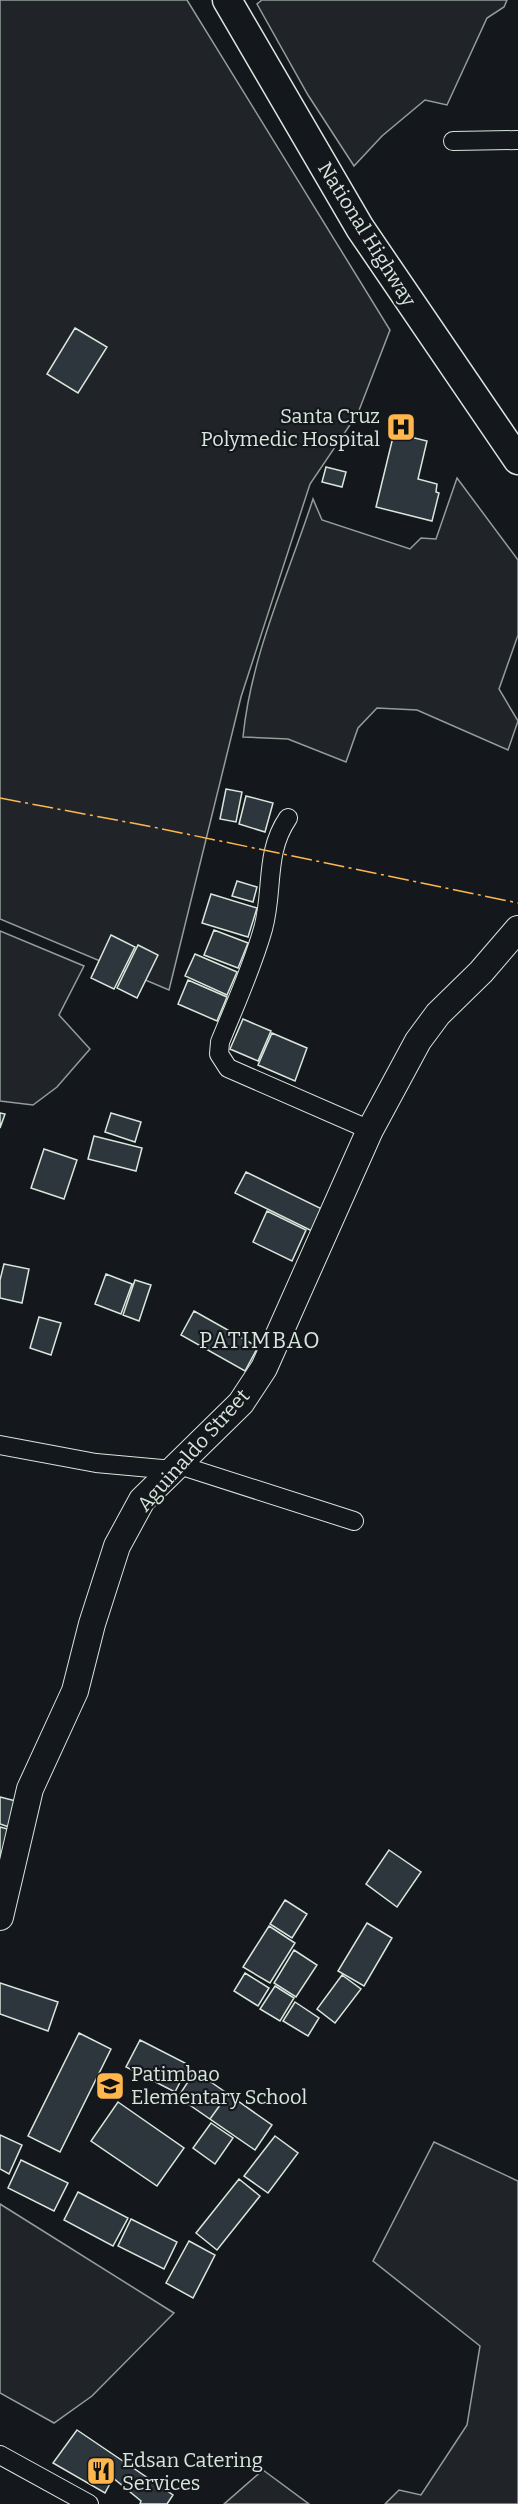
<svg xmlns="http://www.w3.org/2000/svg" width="518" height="2504" font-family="Bitter,serif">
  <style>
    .green { fill: #202428; stroke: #939e99; stroke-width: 1.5 }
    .building { fill: #2c363c; stroke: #d8e6dc; stroke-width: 1.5 }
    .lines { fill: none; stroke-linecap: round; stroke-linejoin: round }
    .street-casing { stroke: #d8e6dc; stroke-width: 20 }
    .secondary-casing { stroke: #d8e6dc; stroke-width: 28 }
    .primary-casing { stroke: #d8e6dc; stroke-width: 31 }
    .street { stroke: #14181c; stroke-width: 18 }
    .secondary { stroke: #14181c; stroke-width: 26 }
    .primary { stroke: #14181c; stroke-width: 28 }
    .power { stroke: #ffb74d; stroke-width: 1.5; stroke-dasharray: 21 4.5 3 4.5; stroke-linecap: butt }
    .labels { text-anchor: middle; stroke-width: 4.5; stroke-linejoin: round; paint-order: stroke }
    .street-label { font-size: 20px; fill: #d8e6dc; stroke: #14181c }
    .poi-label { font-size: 20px; fill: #d8e6dc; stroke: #14181c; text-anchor: start }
    .quarter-label { font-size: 22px; letter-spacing: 1.5px; fill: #d8e6dc; stroke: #14181c }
  </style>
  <rect width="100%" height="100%" fill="#14181c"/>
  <path class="green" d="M0,0H187L390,330L358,413L310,484L241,697L169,990L0,919Z
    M262,0H507L504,7L487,18L447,105L425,100L382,136L354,166L308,95L257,4Z
    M457,478L518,560V635L499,689L518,721L508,750L417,710L377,708L358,728L346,762L288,739L243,737C251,655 288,576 313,499L322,520L410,549L421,538L436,539Z
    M0,931L84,966L59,1015L90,1049L57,1087L33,1105L0,1101Z
    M434,2142L518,2181V2504H385L399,2490L421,2495L467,2425L480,2346L373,2261Z
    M0,2204L174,2313L92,2396L54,2423L0,2393Z
    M263,2470L309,2504H224Z"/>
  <path class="building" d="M75,328L107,347L78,393L47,374Z
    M394,433L427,441L418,479L437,484L436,492L439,493L432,521L376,507Z
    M326,467L346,472L342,487L322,482Z
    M226,789L242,792L236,822L220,819Z
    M246,796L273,803L265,832L239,824Z
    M237,881L257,887L253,902L232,896Z
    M211,894L257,908L248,937L202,923Z
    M214,930L248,943L238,968L204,955Z
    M111,935L135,947L114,989L91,978Z
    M138,945L158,955L137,998L117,988Z
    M195,954L237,972L227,995L185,976Z
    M188,980L227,997L217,1021L178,1004Z
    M243,1019L271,1031L258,1061L230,1049Z
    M272,1033L307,1048L295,1081L258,1065Z
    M0,1113L5,1114L0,1128Z
    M111,1113L141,1122L135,1142L105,1132Z
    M94,1136L142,1148L136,1171L88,1159Z
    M44,1149L77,1160L64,1199L31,1188Z
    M246,1172L322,1209L312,1231L235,1193Z
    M267,1211L306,1230L292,1261L253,1242Z
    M4,1264L29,1269L22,1303L0,1298V1280Z
    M106,1274L132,1284L121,1314L95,1304Z
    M135,1280L151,1285L139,1321L123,1315Z
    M194,1311L258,1347L245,1371L181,1335Z
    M39,1317L61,1323L51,1355L30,1348Z
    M0,1797L16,1801L9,1827L0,1824Z
    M0,1827L11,1830L0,1864Z
    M389,1850L421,1872L397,1907L366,1884Z
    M285,1900L307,1914L292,1938L270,1924Z
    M367,1923L392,1938L364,1986L338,1971Z
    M269,1926L295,1943L270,1983L243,1967Z
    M294,1950L317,1965L296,1997L274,1983Z
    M245,1973L269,1988L258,2006L234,1991Z
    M342,1975L361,1989L335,2023L317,2009Z
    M0,1983L58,2002L48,2031L0,2014Z
    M275,1986L294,1998L280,2021L260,2009Z
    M295,2002L319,2018L308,2036L283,2021Z
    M79,2033L111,2049L60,2152L28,2136Z
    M140,2040L189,2065L175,2092L126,2067Z
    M195,2071L228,2094L210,2119L178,2097Z
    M228,2094L272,2125L255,2150L210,2119Z
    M118,2102L184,2148L157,2186L91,2141Z
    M211,2123L233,2138L215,2164L193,2148Z
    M0,2135L22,2145L9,2174L0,2169Z
    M275,2136L298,2153L268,2193L244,2176Z
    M21,2160L68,2183L54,2211L8,2188Z
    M239,2179L260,2196L217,2250L196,2233Z
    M78,2192L128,2218L113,2246L64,2220Z
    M131,2219L177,2242L164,2269L118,2246Z
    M189,2241L215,2255L193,2298L166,2283Z
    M77,2430L173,2495L167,2504H140L141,2501L113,2478L105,2493L53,2463Z"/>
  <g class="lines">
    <g class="street-casing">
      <path id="street" d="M453,141L518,140
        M288,818C264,853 274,890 263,929C252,968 235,1005 220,1042L219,1054L228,1068L370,1130
        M0,1445L96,1463L173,1470
        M179,1465L354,1521
        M0,2455L89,2504"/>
    </g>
    <g class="secondary-casing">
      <path id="secondary" d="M0,1917L30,1789L75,1691L92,1624L117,1546L142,1500L241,1403L264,1368L370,1130L418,1041L438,1014L481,972L518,929"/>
    </g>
    <g class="primary-casing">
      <path id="primary" d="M227,0L360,228L518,460"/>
    </g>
    <use href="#street" class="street"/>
    <use href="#secondary" class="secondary"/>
    <use href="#primary" class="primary"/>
    <path class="power" d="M0,798L153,827L518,903"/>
  </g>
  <defs>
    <g id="hospital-square" transform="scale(1.5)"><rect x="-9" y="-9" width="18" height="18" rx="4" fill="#ffb74d" stroke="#14181c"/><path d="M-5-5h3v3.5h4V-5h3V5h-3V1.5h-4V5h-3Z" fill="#111"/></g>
    <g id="school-square" transform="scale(1.5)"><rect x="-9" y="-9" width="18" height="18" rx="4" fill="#ffb74d" stroke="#14181c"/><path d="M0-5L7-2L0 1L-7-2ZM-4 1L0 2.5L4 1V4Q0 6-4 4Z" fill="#111"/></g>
    <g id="restaurant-square" transform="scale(1.5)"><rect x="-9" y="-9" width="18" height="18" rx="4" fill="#ffb74d" stroke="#14181c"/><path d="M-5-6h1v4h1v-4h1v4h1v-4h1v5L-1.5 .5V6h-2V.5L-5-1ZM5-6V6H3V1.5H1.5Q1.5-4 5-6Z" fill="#111"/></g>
  </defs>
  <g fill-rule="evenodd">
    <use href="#hospital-square" x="401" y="427"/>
    <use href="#school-square" x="110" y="2086"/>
    <use href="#restaurant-square" x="101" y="2471"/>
  </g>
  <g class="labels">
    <g class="street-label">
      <text transform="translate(367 234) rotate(58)" y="7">National Highway</text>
      <text transform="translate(193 1450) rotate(-48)" y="7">Aguinaldo Street</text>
    </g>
    <g class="poi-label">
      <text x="380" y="423" text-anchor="end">Santa Cruz<tspan x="380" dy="23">Polymedic Hospital</tspan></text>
      <text x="131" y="2081">Patimbao<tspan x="131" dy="23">Elementary School</tspan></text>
      <text x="122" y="2467">Edsan Catering<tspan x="122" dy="23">Services</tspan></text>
    </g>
    <g class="quarter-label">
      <text x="260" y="1348">PATIMBAO</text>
    </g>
  </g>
</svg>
